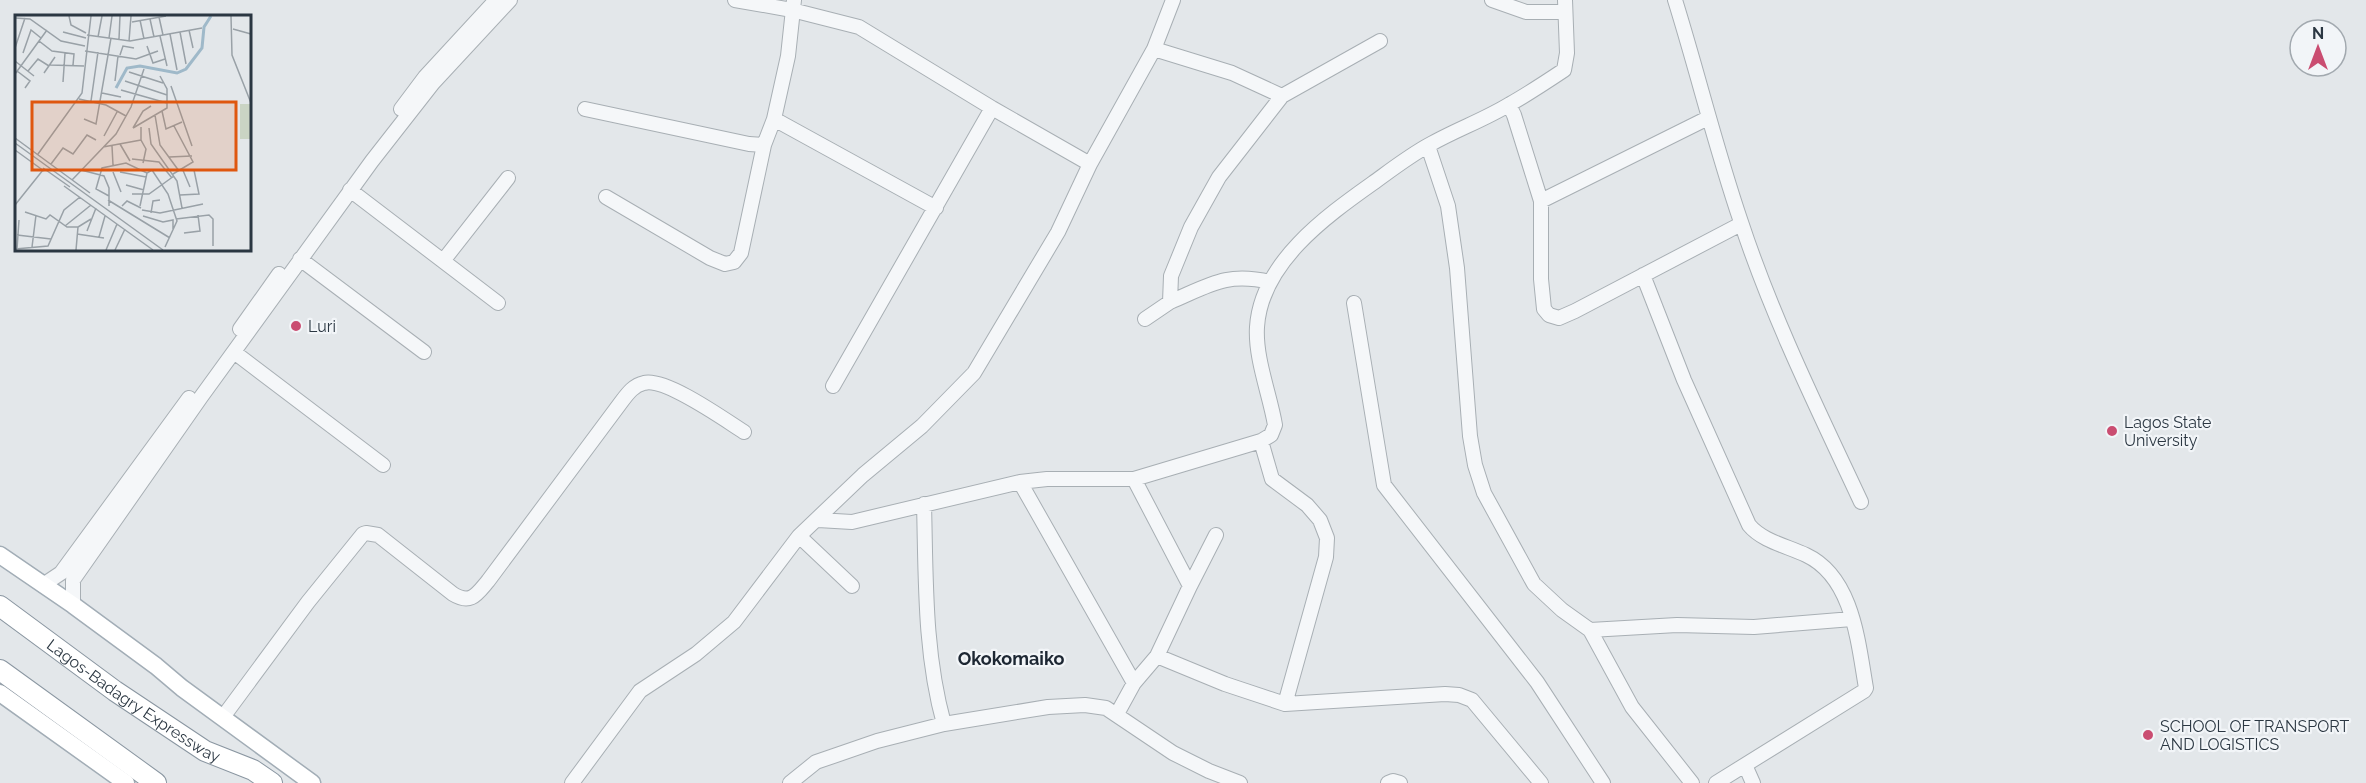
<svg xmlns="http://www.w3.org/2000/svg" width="2366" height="783" font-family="Raleway,sans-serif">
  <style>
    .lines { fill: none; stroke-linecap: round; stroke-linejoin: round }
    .minor-casing { stroke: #a8afb4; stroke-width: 16 }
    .major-casing { stroke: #a2adb6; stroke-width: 19 }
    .highway-casing { stroke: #8a96a1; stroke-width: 22 }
    .minor { stroke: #f5f7f9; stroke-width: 14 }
    .major { stroke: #fff; stroke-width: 16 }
    .highway { stroke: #fff; stroke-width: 20 }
    .poi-dot { fill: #ca4d71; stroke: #f2f5f8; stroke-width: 2 }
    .labels { text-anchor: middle; stroke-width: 4.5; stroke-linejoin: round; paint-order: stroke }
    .poi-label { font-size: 16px; fill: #2b3742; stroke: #f2f5f8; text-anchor: start }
    .street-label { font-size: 16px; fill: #2b3742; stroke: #f2f5f8 }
    .neighbourhood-label { font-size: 18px; font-weight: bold; fill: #1d2733; stroke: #f2f5f8 }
    .inset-river { fill: none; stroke: #9fb9c9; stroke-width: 3 }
    .inset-road { fill: none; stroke: #99a1a7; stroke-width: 1.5 }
    .view { fill: #df570f; fill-opacity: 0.15; stroke: #df570f; stroke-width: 3 }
    .inset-edge { fill: none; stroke: #2b3742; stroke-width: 3 }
  </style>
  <rect width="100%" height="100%" fill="#e3e7ea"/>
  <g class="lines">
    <g class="minor-casing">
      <path id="minor" d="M735,0L792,10L859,27L992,108L1090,164
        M1492,0L1526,12H1565
        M1675,0C1698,74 1716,149 1741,222C1773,319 1818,410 1861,502
        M1154,49L1232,73L1282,96
        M1509,105L1514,115L1541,201V279L1544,309L1549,315L1559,318L1575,311L1741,224
        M401,109L425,77L496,0
        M585,109L749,144L764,145
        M774,119L936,208
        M1428,146L1448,206L1457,268L1470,436L1475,465L1484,493L1534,584L1562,610L1590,630L1632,707L1692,783
        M350,190L498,303
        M606,197L710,258L725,264L734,262L741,253L764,145L774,119L788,56L794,0
        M1541,201L1708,118
        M300,259L424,352
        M443,261L508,178
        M1643,275L1684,380L1749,525C1762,541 1787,546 1806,555C1853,577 1858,642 1866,688L1864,691L1716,783
        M1170,302C1210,285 1226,272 1270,282
        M1354,303L1384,485L1537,682L1603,783
        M1145,319L1170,302L1171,276L1191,227L1219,177L1282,96L1380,41
        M240,329L279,274
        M234,352L383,465
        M833,386L992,108
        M1261,441L1272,479L1307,505L1320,520L1327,538L1326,557L1285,704
        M1020,482L1134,683
        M924,504C926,578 924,652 944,724
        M818,520L852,522L1020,482L1047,479H1134L1261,441L1271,435L1275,425C1270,395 1255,358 1257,327C1261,263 1325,217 1373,183C1391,170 1409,156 1429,145C1455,130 1484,120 1510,104C1528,94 1546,82 1564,70L1567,53L1565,0
        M799,536L852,586
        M43,585L61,573L189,398
        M1190,586L1216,535
        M73,605V580L201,397L372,161L433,83L510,0
        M1590,630L1677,625L1754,627L1852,619
        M1157,656L1225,684L1285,704L1445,694L1459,695L1472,700L1541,783
        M1117,714L1134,683L1157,656L1190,586L1134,479
        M223,717L308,602L363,534L366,533L378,535L453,594C471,605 477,594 488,581L622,401C628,393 634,385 644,383C665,377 725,420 744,432
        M1745,765L1753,783
        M572,783L640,691L696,654L734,622L799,536L863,475L922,426L974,373L1058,232L1090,164L1154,49L1173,0
        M790,783L816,762L877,741L944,724L1048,707L1085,705L1106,708L1173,753L1209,771L1240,783
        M1388,783L1393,781L1400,783"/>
    </g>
    <g class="major-casing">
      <path id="major" d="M0,555L73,605L156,666L182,688L312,783
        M0,693L126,783"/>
    </g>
    <g class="highway-casing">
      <g id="highway">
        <path id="s1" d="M0,606L115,691L205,751L253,770L272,783"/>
        <path d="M0,670L156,783"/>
      </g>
    </g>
    <use href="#minor" class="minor"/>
    <use href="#major" class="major"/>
    <use href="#highway" class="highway"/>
  </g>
  <g class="poi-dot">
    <circle cx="296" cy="326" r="6"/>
    <circle cx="2112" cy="431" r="6"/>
    <circle cx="2148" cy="735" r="6"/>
  </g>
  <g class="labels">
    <g class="poi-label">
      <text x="308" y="332">Luri</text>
      <text x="2124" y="428">Lagos State<tspan x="2124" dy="18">University</tspan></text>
      <text x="2160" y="732">SCHOOL OF TRANSPORT<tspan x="2160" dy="18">AND LOGISTICS</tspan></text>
    </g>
    <g class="street-label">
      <text dy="6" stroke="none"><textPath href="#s1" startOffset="164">Lagos-Badagry Expressway</textPath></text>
    </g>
    <g class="neighbourhood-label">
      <text x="1011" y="665">Okokomaiko</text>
    </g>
  </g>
  <g transform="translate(15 15)">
    <rect width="236" height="236" fill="#e3e7ea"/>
    <path d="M225,89H235V124H225Z" fill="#cad4c4"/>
    <path class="inset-river" d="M101,73L112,53L125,51L162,58L171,54L187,33L189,12L196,1"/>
    <path class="inset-road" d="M54,1L56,10L71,18M216,1L217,40L236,88M144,2L148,20M0,3L15,4L46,26L70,31M135,4L139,22M125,5L129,24M117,7L151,1M218,14L236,19M174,15L178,33M48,17L71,23M165,17L171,49M155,19L162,55M72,20L115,26L187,13M145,21L152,51M83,22L87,1M94,23L97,1M104,24L105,1M24,26L37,36L59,39L58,50M114,26L116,1M132,31L138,48L150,44M0,33L10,3M70,36L121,44L143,36M8,38L16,15L26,23M105,40L108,31L119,33M0,46L19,61M35,50L69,51M2,56L15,66L10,73M13,56L23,44L34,51M114,57L148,68M29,58L40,42M0,59L32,15M100,66L103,41M110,66L152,80M48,67L50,38M156,71L177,131M106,75L152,88M87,78L106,82M64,84L91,90L111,101M76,86L83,37M147,96L151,114L167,107M140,100L145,130L164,156M69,104L81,109L96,23M126,112V125L131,134L128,148M118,113L152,93V74L145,61M118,113L128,96L136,91M134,113L136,129L162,166L167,193M89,121L102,97M0,123L75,178M0,128L148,235M105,129L115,146M97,131L98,150M88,132L126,125M0,135L29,156M23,139L67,78L76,1M154,142L177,141M117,144L144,147L157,163M36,149L48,133L58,139L72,120L81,125M28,153L55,172M167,153L175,172M66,155L89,161L94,173V191M98,157L106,177M105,157L131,162M158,159L178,147L159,111M57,165L101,119L116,92L129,54M111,170L129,175M49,171L138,235M117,179H134L159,161M165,180L184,179L179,155M94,181L81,174L87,153L111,148L132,158M93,185L155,223M0,190L28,155M107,191L112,186L126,193M125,191L132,158L137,155L153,179L162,206L150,232M127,195L145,198L188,189M10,197L31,204L35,200L52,212H63M136,198L138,186L145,185M128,201L148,207L158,205V214M161,204L194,200L198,204V231M50,211L76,190M72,216L81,193M169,218L185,216L183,200M62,219L89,223M2,220L36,224M84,222L90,201M17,232L21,200M0,234L33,231L49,195L65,182M2,234L4,205M61,235L63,212L76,204M91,235L102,209M100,235L110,214"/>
    <path class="view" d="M17,87H221V155H17Z"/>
    <rect width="236" height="236" class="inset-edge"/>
  </g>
  <g transform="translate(2318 48)"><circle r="28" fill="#f2f5f8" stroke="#a2a9af" stroke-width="1.5"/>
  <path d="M0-4.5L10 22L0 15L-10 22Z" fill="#ca4d71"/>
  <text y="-9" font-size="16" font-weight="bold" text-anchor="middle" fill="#2b3742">N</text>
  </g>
</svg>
